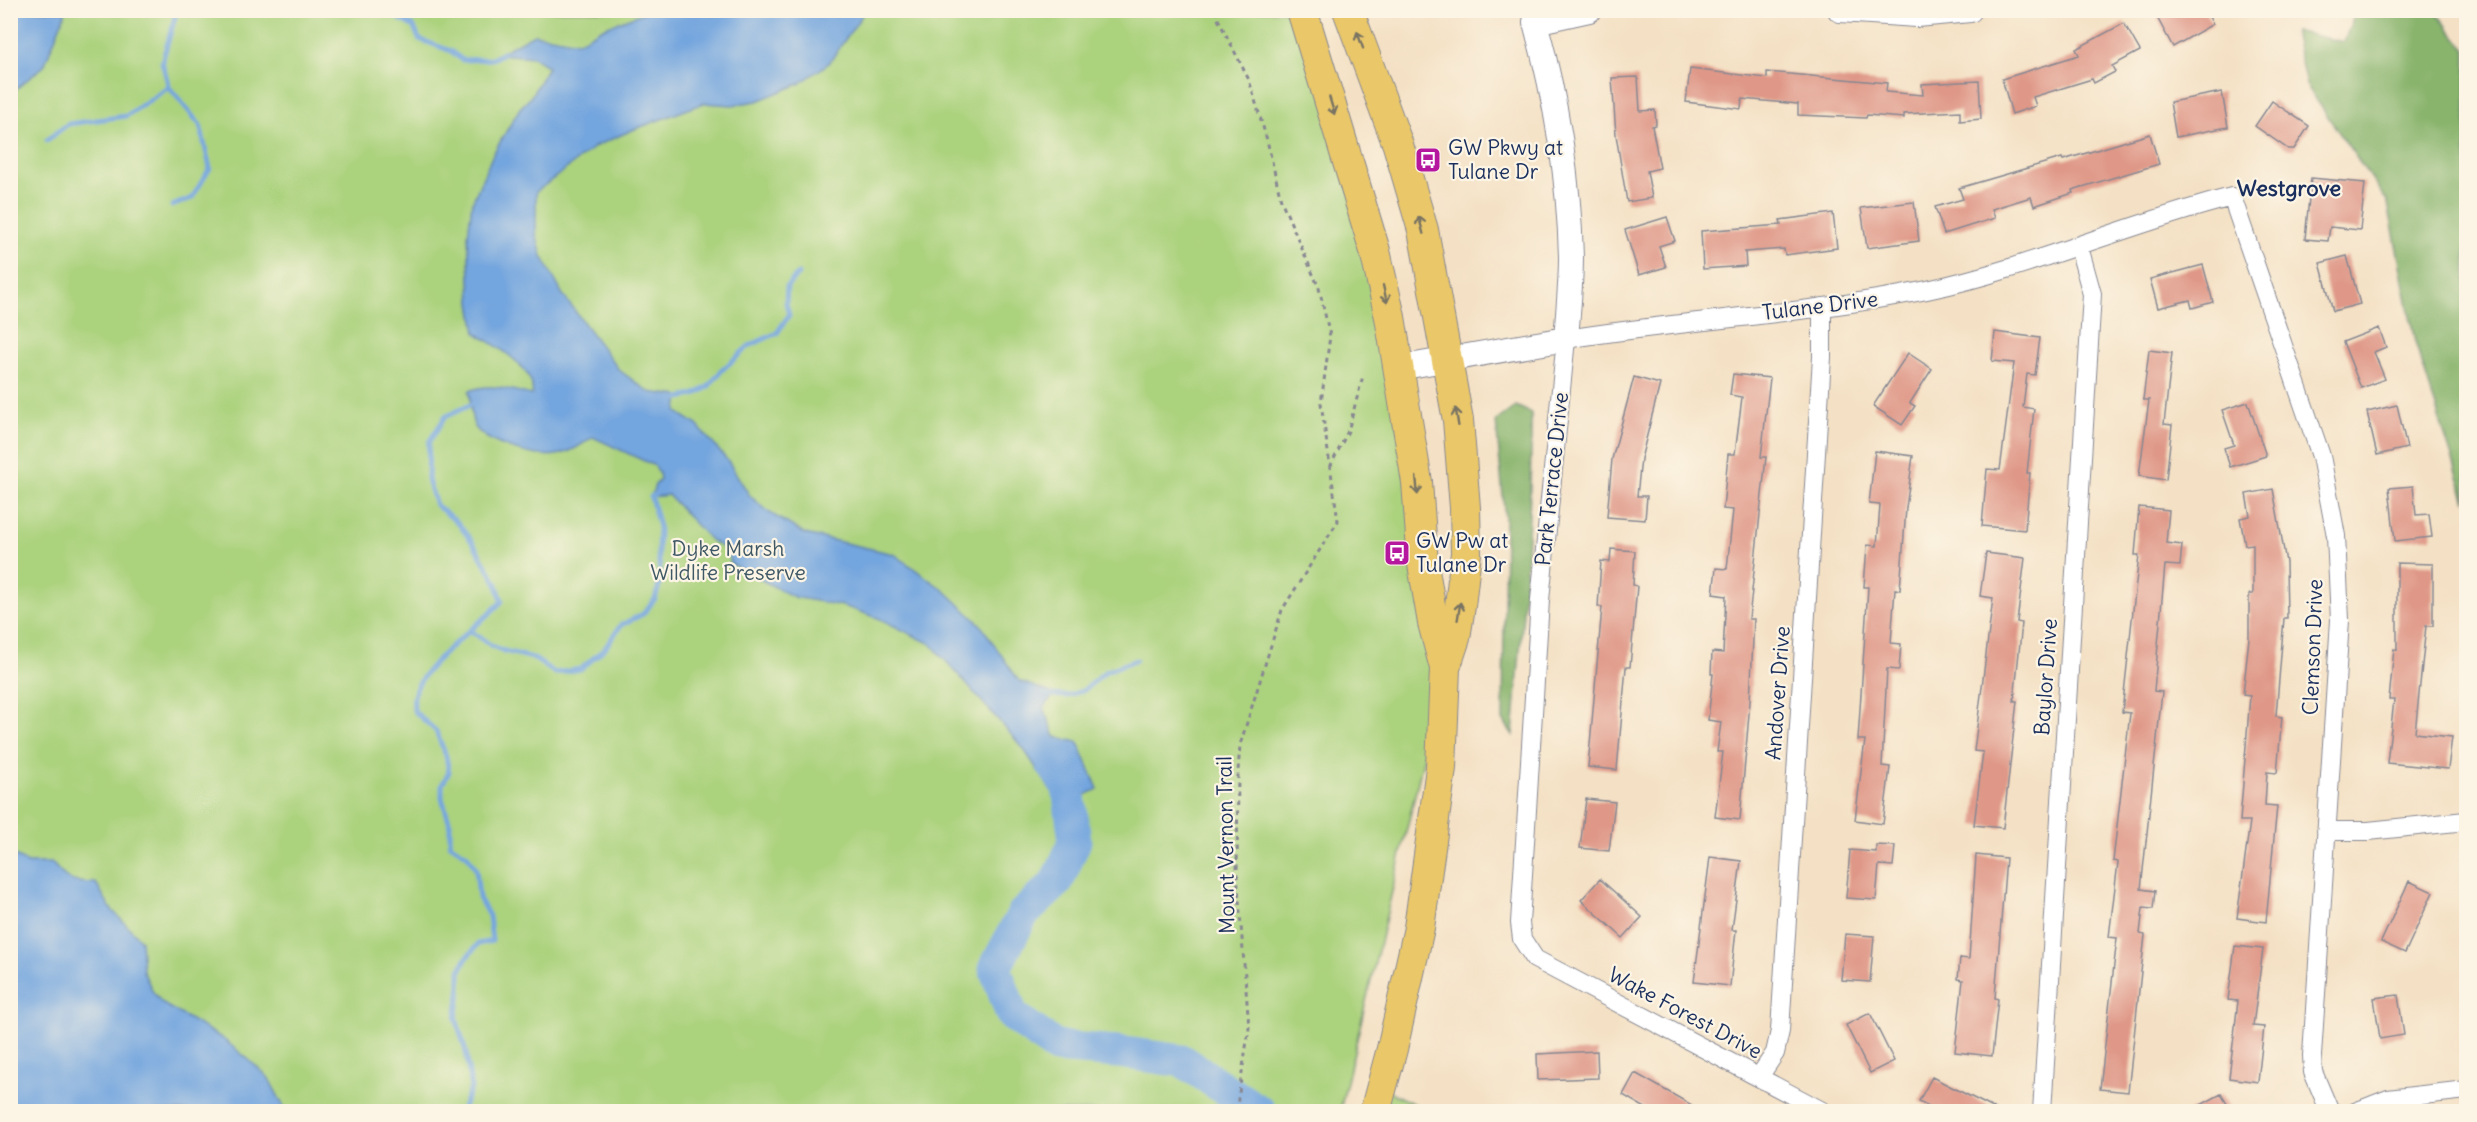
<svg xmlns="http://www.w3.org/2000/svg" width="2477" height="1122" font-family="Delius,sans-serif">
  <style>
    .green { fill: #abd27d; stroke: #63806e; stroke-width: 1.5 }
    .forest { fill: #88b46c; stroke: #527265; stroke-width: 1.5 }
    .water { fill: #73a5de; stroke: #476a9e; stroke-width: 1.5 }
    .lines { fill: none; stroke-linecap: round; stroke-linejoin: round }
    .stream { stroke: #73a5de; stroke-width: 5 }
    .river { stroke: #73a5de; stroke-width: 33 }
    .building { fill: #df9787 }
    .minor-casing { stroke: #888892; stroke-width: 20 }
    .tertiary-casing { stroke: #888892; stroke-width: 26 }
    .primary-casing { stroke: #888892; stroke-width: 32 }
    .path { stroke: #888892; stroke-width: 3; stroke-dasharray: 4.5 4.5; stroke-linecap: butt }
    .minor { stroke: #fff; stroke-width: 18 }
    .tertiary { stroke: #fff; stroke-width: 24 }
    .primary { stroke: #eac769; stroke-width: 30 }
    .oneway { stroke: #787363 }
    .labels { text-anchor: middle; stroke-width: 4.5; stroke-linejoin: round; paint-order: stroke }
    .poi-label { font-size: 21px; fill: #1b2f5e; stroke: #fcf5e5; text-anchor: start }
    .street-label { font-size: 21px; fill: #1b2f5e; stroke: #fcf5e5 }
    .park-label { font-size: 21px; fill: #3f5866; stroke: #fcf5e5 }
    .neighbourhood-label { font-size: 22px; font-weight: bold; fill: #1b2f5e; stroke: #fcf5e5 }
  </style>
  <rect width="100%" height="100%" fill="#fcf5e5"/>
  <filter id="ink" filterUnits="userSpaceOnUse"><feTurbulence type="fractalNoise" baseFrequency=".0167" numOctaves="2"/><feDisplacementMap in="SourceGraphic" scale="12" xChannelSelector="R" yChannelSelector="G"/><feConvolveMatrix kernelMatrix="1 2 1 2 8 2 1 2 1" color-interpolation-filters="sRGB"/></filter>
  <filter id="wash" filterUnits="userSpaceOnUse"><feTurbulence type="fractalNoise" baseFrequency=".008" numOctaves="4" result="noise"/><feDisplacementMap in="SourceGraphic" scale="24" xChannelSelector="R" yChannelSelector="G"/><feGaussianBlur stdDeviation="1.35" result="paint"/><feColorMatrix in="noise" values="0 0 0 0 0 0 0 0 0 0 0 0 0 0 0 0 0 1.4 0 .05"/><feComposite in="paint" operator="in"/></filter>
  <g filter="url(#wash)">
    <rect width="100%" height="100%" fill="#f4e1c5"/>
    <path class="green" d="M10,11H1306L1345,151L1445,668L1340,1111H11Z
      M1381,1088L1429,1111L1373,1112Z"/>
    <path class="forest" d="M2356,11H2435L2466,50V501L2415,342L2388,203L2306,85L2294,31L2344,42Z
      M1516,406L1531,413C1532,521 1522,628 1513,735L1503,720L1505,519L1496,421Z"/>
    <path class="water" d="M11,10L66,11L44,66L11,93Z
      M650,10L865,11L829,63L799,84L757,101L732,105L704,103L630,131L596,146L536,192V234L542,256L563,295L619,370L649,392L679,396L677,412L697,425L728,461L750,496L770,513L805,534L894,554L945,591L980,624L1019,681L1054,694L1044,708L1055,737L1078,742L1098,789L1058,809L1055,796L1023,748L931,644L878,618L843,606L794,597L731,564L727,550L711,541L668,495L651,497L655,485L660,480L659,473L655,466L593,437C581,445 570,453 556,455C534,458 488,445 475,427C470,419 471,400 469,391C490,382 511,390 532,395C537,368 496,346 476,333L471,303L468,235L472,203L493,154L520,108L530,98L548,67L533,57L498,54L534,34L578,42L603,28Z
      M10,853L28,863H52C68,882 72,883 96,883L111,909L141,940L143,971L153,992L163,1004L222,1038L248,1059L268,1077L286,1111H11Z"/>
    <g class="lines">
      <path class="stream" d="M384,10L414,27L419,39L451,51L462,60L492,59L503,53
        M47,140L68,124L126,116L169,87
        M172,206L192,198L210,168L200,125L169,87L162,62L177,10
        M675,399L694,395L708,387L722,370L749,346L777,333L789,315L786,303L787,286L798,274
        M471,631L492,646L504,651L533,658L555,673L581,669L605,648L621,625L643,614L655,599L661,579L658,554L659,527L651,497L655,494
        M1049,695L1067,696L1084,690L1106,671L1136,660
        M461,1112L471,1088L466,1052L456,1018L460,993V971L465,960L478,944L492,941L489,916L479,898L476,869L467,855L450,844V824L442,798V785L449,772L446,756L436,731L414,711C414,706 413,701 414,697C418,666 481,625 502,601L496,582L473,543L458,523L436,505L428,480L429,442L445,417L472,404L479,403"/>
      <path class="river" d="M1052,763L1068,787L1075,841L1057,882L1023,914L995,968L1012,1015L1056,1047L1118,1052L1183,1061L1260,1112"/>
    </g>
    <g id="blocks">
      <path class="building" d="M2153,10H2205L2213,24L2173,47Z
        M2124,23L2140,51L2112,66L2115,72L2094,83L2092,79L2033,97L2036,106L2012,114L2002,79L2079,55L2076,49Z
        M1690,69L1767,78V72L1887,83L1886,92L1923,95L1922,84L1979,81L1981,119L1960,121V111L1904,114V118L1867,115L1866,118L1798,115V104L1742,99L1741,109L1686,102Z
        M1638,77L1640,111L1655,110L1656,125L1652,126L1660,168L1647,171L1652,198L1627,202L1616,135L1612,78Z
        M2222,92L2228,127L2176,137L2170,102Z
        M2272,101L2309,126L2294,149H2288L2255,126Z
        M2150,134L2159,164L2072,190L2073,193L2034,206L2031,197L1992,209L1995,218L1944,234L1935,207L1963,199L1959,188L2062,158L2063,160Z
        M2311,178L2365,183L2360,230L2330,227L2328,241L2305,239Z
        M1914,202L1919,241L1867,248L1861,208Z
        M1833,213L1837,248L1785,255L1784,249L1745,252L1746,266L1703,269L1701,231L1781,225L1780,220Z
        M1667,217L1675,241L1659,246L1666,267L1639,275L1625,230Z
        M2347,256L2360,304L2333,311L2320,263Z
        M2203,265L2213,302L2192,308L2190,300L2158,308L2150,279Z
        M2379,328L2386,347L2374,352L2385,379L2361,388L2343,342Z
        M1995,332L2040,338L2035,375L2027,374L2023,407L2034,409L2027,473H2030L2025,530L1982,526L1987,469L2000,470L2014,363L1992,361Z
        M2149,350L2172,353L2164,424L2172,425L2166,480L2139,476L2149,400H2143Z
        M1908,353L1932,369L1910,403L1915,406L1902,425L1873,406Z
        M1733,374L1770,378L1761,457H1766L1749,619H1754L1750,702L1740,820L1715,817L1723,752H1717L1721,722L1708,720L1713,674H1711L1712,652L1723,653L1726,596L1713,594L1716,568L1727,569L1733,510L1723,509L1728,454H1735L1742,397L1730,395Z
        M1634,377L1660,384L1641,459L1637,496H1647L1645,520L1607,517L1612,459Z
        M2248,402L2266,456L2230,467L2224,448L2234,445L2222,410Z
        M2397,405L2407,448L2377,455L2367,412Z
        M1875,451L1913,456L1906,508L1900,590L1895,589L1891,643L1901,644L1899,670L1887,669L1882,766L1890,767L1883,824L1855,820L1865,740H1858L1868,587H1864L1867,545L1877,546L1880,505L1869,504Z
        M2413,486L2416,515L2429,514L2432,537L2395,541L2389,488Z
        M2273,489L2286,562L2287,618H2284L2276,716L2282,717L2277,773L2267,772L2265,805L2277,806L2266,922L2237,918L2250,821H2240L2250,696L2243,695L2249,638V594H2253V544L2245,545L2240,518L2250,516L2246,494Z
        M2139,507L2169,510L2166,543L2182,545L2180,566L2165,565L2154,691L2162,692L2141,889L2155,891L2153,909L2143,908L2140,934L2145,935L2128,1092L2100,1089L2117,938L2109,937L2118,862L2113,861L2130,713L2122,712L2139,555H2135Z
        M1611,549L1635,551L1633,585L1637,586L1630,667H1626L1617,770L1588,767L1602,607H1598L1601,561L1610,562Z
        M1986,553L2025,558L2017,622L2022,623L2014,701H2017L2003,828L1974,825L1983,752L1974,751L1993,598L1980,596Z
        M2397,563L2433,564V626H2426L2415,733L2452,737L2448,769L2387,763L2394,700H2389L2394,649L2397,650Z
        M1586,799L1615,802L1609,851L1580,848Z
        M1876,845L1895,846L1893,866L1879,865L1876,900L1846,898L1850,850L1876,852Z
        M1976,855L2006,858L1995,998L1998,999L1992,1056L1955,1052L1963,980L1958,979L1960,958L1969,959Z
        M1710,857L1741,861L1732,930H1736L1730,986L1694,982Z
        M1600,879L1642,917L1623,938L1581,900Z
        M2409,881L2433,892L2405,953L2381,942Z
        M1845,934L1874,936L1870,982L1841,980Z
        M2235,946L2263,949L2253,1026L2264,1027L2258,1082L2229,1078L2238,1001L2228,1000Z
        M2398,995L2404,1035L2380,1039L2374,998Z
        M1870,1013L1894,1061L1870,1073L1846,1025Z
        M1597,1051L1598,1078L1538,1080L1537,1054Z
        M1635,1073L1704,1112H1652L1623,1095Z
        M1932,1077L2001,1112H1940L1919,1101Z
        M2221,1094L2232,1112H2188Z"/>
    </g>
  </g>
  <g filter="url(#ink)">
    <use href="#blocks" fill-opacity="0" stroke="#888892" stroke-width="1.5"/>
    <g class="lines">
      <g class="minor-casing">
        <path id="minor" d="M2326,831H2368L2466,821
          M1759,1077L1775,1053L1780,1031L1822,357V307
          M1824,1112L1535,959L1522,939L1520,923L1540,600L1566,339C1685,320 1808,314 1927,290C2031,268 2129,223 2232,197L2321,456L2336,536L2340,620L2312,1056L2313,1072L2330,1112
          M2042,1112L2092,294L2079,247
          M2355,1112L2388,1099L2466,1090"/>
      </g>
      <g class="tertiary-casing">
        <path id="tertiary" d="M1840,10L1917,15L1970,10
          M1398,368L1566,339C1568,312 1571,284 1571,257C1569,177 1556,99 1535,22L1589,10"/>
      </g>
      <g class="primary-casing">
        <path id="primary" d="M1302,10L1375,251L1390,317L1417,482L1423,564L1433,623L1445,668
          M1348,10L1398,145L1423,230L1458,420L1465,508L1466,553L1460,606L1455,638L1445,668L1441,768L1419,928L1392,1049L1375,1112"/>
      </g>
      <path class="path" d="M1216,10L1217,17L1249,80L1267,140L1281,200L1319,288L1330,336L1321,403L1338,521L1282,610L1240,745L1238,771L1237,874L1249,1028L1236,1112
        M1330,467L1348,431L1363,376"/>
      <use href="#minor" class="minor"/>
      <use href="#tertiary" class="tertiary"/>
      <use href="#primary" class="primary"/>
    </g>
    <defs><path id="oneway-shaft" d="M-6 0H5M1.5-3L5.5 0L1.5 3" fill="none" stroke-width="1.6" stroke-linecap="round" stroke-linejoin="round" transform="scale(1.5)"/></defs>
    <g class="oneway">
      <use href="#oneway-shaft" transform="translate(1360 40) rotate(-110)"/>
      <use href="#oneway-shaft" transform="translate(1332 106) rotate(73)"/>
      <use href="#oneway-shaft" transform="translate(1421 225) rotate(-105)"/>
      <use href="#oneway-shaft" transform="translate(1385 294) rotate(77)"/>
      <use href="#oneway-shaft" transform="translate(1457 417) rotate(-99)"/>
      <use href="#oneway-shaft" transform="translate(1417 486) rotate(85)"/>
      <use href="#oneway-shaft" transform="translate(1459 611) rotate(-81)"/>
    </g>
  </g>
  <defs>
    <g id="bus-square" transform="scale(1.35)"><rect x="-9" y="-9" width="18" height="18" rx="4" fill="#b5179e" stroke="#fcf5e5"/><path d="M-5-6H5V4H4V6H2V4H-2V6H-4V4H-5ZM-3.5-4V0h7V-4ZM-3.5 1.2v1.5H-2V1.2ZM2 1.2v1.5H3.5V1.2Z" fill="#fff"/></g>
  </defs>
  <g fill-rule="evenodd">
    <use href="#bus-square" x="1428" y="160"/>
    <use href="#bus-square" x="1397" y="553"/>
  </g>
  <g class="labels">
    <g class="poi-label">
      <text x="1448" y="155">GW Pkwy at<tspan x="1448" dy="24">Tulane Dr</tspan></text>
      <text x="1416" y="548">GW Pw at<tspan x="1416" dy="24">Tulane Dr</tspan></text>
    </g>
    <g class="street-label">
      <text transform="translate(1820 306) rotate(-7)" y="7">Tulane Drive</text>
      <text transform="translate(1552 479) rotate(-84)" y="7">Park Terrace Drive</text>
      <text transform="translate(2313 647) rotate(-88)" y="7">Clemson Drive</text>
      <text transform="translate(2046 677) rotate(-86)" y="7">Baylor Drive</text>
      <text transform="translate(1778 693) rotate(-86)" y="7">Andover Drive</text>
      <text transform="translate(1226 845) rotate(-91)" y="7">Mount Vernon Trail</text>
      <text transform="translate(1685 1013) rotate(28)" y="7">Wake Forest Drive</text>
    </g>
    <g class="park-label">
      <text x="728" y="556">Dyke Marsh<tspan x="728" dy="24">Wildlife Preserve</tspan></text>
    </g>
    <g class="neighbourhood-label">
      <text x="2289" y="196">Westgrove</text>
    </g>
  </g>
  <rect width="2477" height="1122" fill="none" stroke="#fcf5e5" stroke-width="36"/>
</svg>
